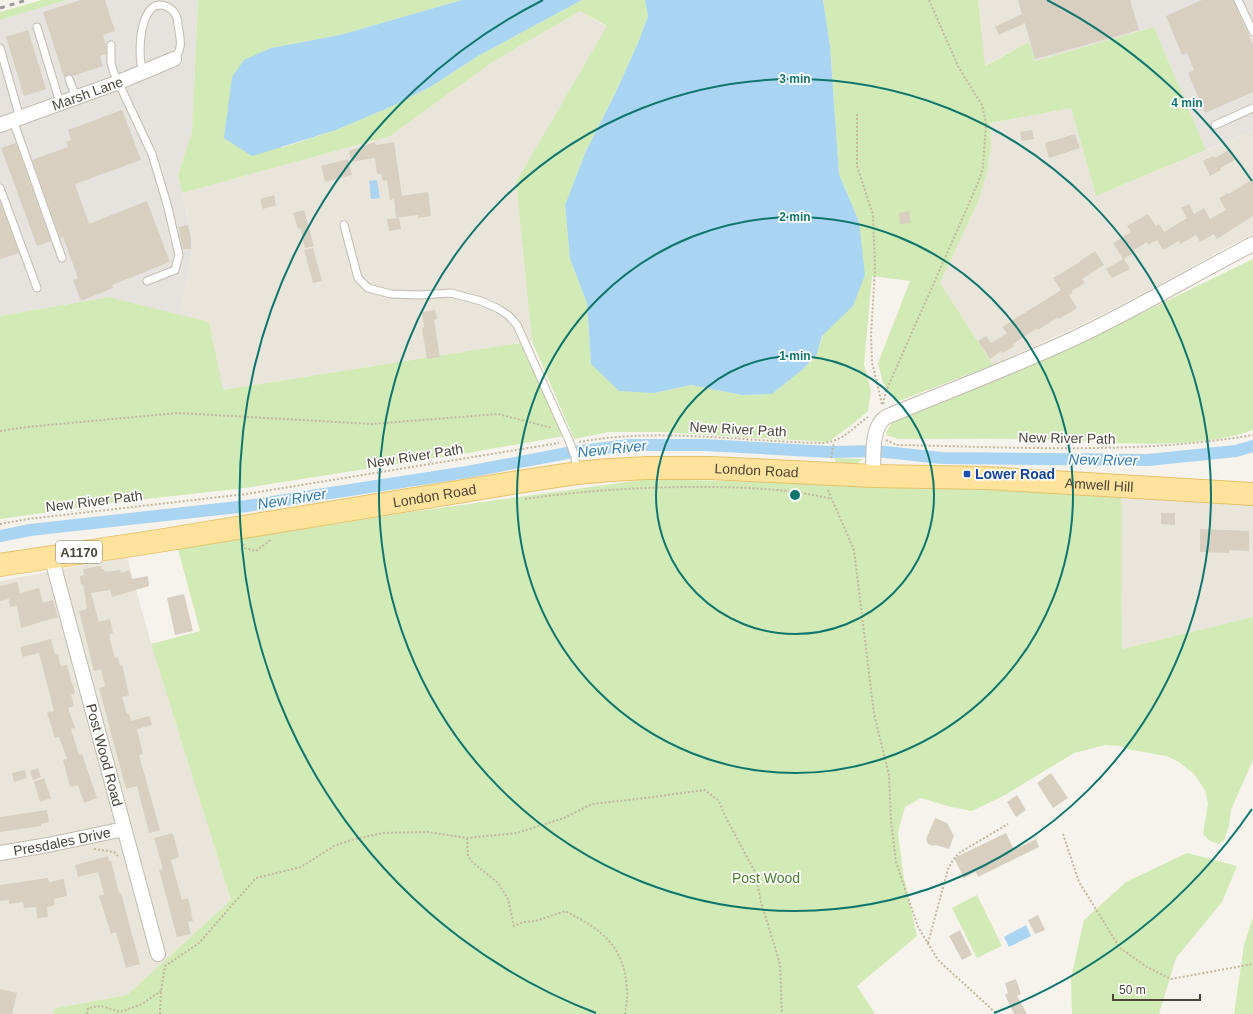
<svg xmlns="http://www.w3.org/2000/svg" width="1253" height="1014" font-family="Helvetica,sans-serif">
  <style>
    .residential { fill: #eae5da }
    .industrial { fill: #e6e2dd }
    .green { fill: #d2eab5 }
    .water { fill: #a9d4f2 }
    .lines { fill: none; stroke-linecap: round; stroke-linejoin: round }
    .canal { stroke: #a9d4f2; stroke-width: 12 }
    .building { fill: #d8cfc1 }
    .service-casing { stroke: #c2bbae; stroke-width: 9 }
    .minor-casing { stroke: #c2bbae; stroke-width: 16 }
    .primary-casing { stroke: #e6c16a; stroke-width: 24 }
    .path { stroke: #c4b79f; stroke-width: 2; stroke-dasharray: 2 2; stroke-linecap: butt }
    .service { stroke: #fff; stroke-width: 7 }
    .minor { stroke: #fff; stroke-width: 14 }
    .primary { stroke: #ffe39c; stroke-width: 22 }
    .rail { stroke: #9a9a9a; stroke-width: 3; stroke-dasharray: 5 5; stroke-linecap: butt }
    .ring { fill: none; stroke: #0f766e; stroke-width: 2 }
    .transit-dot { fill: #1a4fb4; stroke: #fff; stroke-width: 1.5 }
    .labels { text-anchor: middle; stroke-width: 3.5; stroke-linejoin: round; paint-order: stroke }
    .shield { fill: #fff; stroke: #817c74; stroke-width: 1 }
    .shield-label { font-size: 13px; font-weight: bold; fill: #4b4439 }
    .street-label { font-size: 14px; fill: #4b4439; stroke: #fff }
    .transit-label { font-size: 14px; font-weight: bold; fill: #164399; stroke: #fff; text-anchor: start }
    .park-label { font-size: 14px; fill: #4a7f2a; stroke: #fff }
    .water-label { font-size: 15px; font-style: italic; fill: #2e7ab2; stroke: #fff }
    .centre { fill: #0f766e; stroke: #fff; stroke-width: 2 }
    .ring-label { font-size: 12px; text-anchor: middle; font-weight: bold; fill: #0f766e; stroke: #fff; stroke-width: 3.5; stroke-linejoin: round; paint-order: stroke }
  </style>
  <rect width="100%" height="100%" fill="#f6f3ec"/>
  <path class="residential" d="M978,0H1017L1029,42L984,66Z
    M580,11L607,27L516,182L532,341L223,390L180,315L193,245L182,193L390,136L491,63Z
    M1071,108L1096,196L1253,131V235L1227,247L1146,292L1081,325L993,365L940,283L978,202L987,173L991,148L990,123Z
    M1121,496L1253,502V617L1122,649Z
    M127,557L151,644L231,900L127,995L56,1008L52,1014H0V581Z"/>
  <path class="industrial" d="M67,0H198L192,132L178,175L193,245L180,315L109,297L0,316V20Z
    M1017,0H1253V131L1206,150L1154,27L1034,61Z"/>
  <path class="green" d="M42,0H67L0,20V12Z
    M198,0H462L340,35L271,48L281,148L336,130L395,105L432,86L478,56L582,0H645L648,16L638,43L615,94L586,151L565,205L570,259L587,303L591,364L654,393L691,385L742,395L772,394L802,370L817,354L859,222L839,174L830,46L823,0H978L985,66L1029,42L1035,61L1154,27L1206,150L1096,196L1071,108L990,123L991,148L987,173L978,202L940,283L993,365L896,402L883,383L878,363L910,281L872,276L864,364L871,391L868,411L854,423L828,442L662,432H609L574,439L532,341L516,182L607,26L580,11L491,63L390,136L182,193L178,175L192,132Z
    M1253,259V430C1193,451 1113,442 1050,440C1000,438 949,439 898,439L886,435L887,431L892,422L1072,347Z
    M109,297L209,322L223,390L520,343L564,436L462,454L245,488L119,502L0,519V316Z
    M834,458L863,459L856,464L836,462Z
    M648,479L881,485L1121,496L1122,649L1253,617V760L1231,810L1229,826L1224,840L1219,844L1210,841L1203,834L1208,804L1205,790L1194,774L1179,762L1166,756L1127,749L1120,746L1105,745L1074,753L1005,795L972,811L951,807L921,798L905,807L898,832L903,873L917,936L857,986L875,1014H52L56,1008L127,995L231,900L151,644L200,631L178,549L404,513Z
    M1187,853L1237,866L1222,902L1176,958L1159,1014H1072L1071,978L1084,920L1126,882Z
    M977,895L1002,946L977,958L952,908Z
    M1253,917V1014H1234L1244,945Z"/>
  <path class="water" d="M462,0H582L478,56L432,86L395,105L336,130L252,156L224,138L232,77L244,60L271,48L340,35Z
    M645,0H823L830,46L839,174L859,222L865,275L853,306L822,336L817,354L802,370L772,394L742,395L691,385L654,393L619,391L591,364L587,303L570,259L565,205L586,151L615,94L638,43L648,16Z
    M377,180L380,198L371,199L369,181Z
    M1026,925L1031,936L1009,947L1004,937Z"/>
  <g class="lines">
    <path class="canal" d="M0,536L30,530L247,506L467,472L573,452L629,445H704L831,452L876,451L941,458L1148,460L1236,451L1253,446"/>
  </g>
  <path class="building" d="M81,0H105L115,31L103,35L106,46V54L100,56L103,66L73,76L68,74L64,77L43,12Z
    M1018,0H1130L1139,30L1035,59L1025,23L999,35L995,27L1022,14Z
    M1202,0H1233L1253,45V92L1205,113L1188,73L1194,70L1187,53L1182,55L1166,16Z
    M28,30L46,89L24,96L6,37Z
    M122,110L141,160L75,184L89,224L147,201L170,262L112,285L113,288L81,301L73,280L78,278L63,237L60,238L32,160L68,147L66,142L71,140L68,130Z
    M1032,130L1034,139L1022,141L1020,132Z
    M1075,134L1080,148L1049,158L1045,143Z
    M375,142L376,145L394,142L402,196L428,192L431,216L418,218V215L396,218L394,199L390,200L387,180L383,181L381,174H377L375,158L351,162L349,151Z
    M16,143L51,241L37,246L1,148Z
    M1230,149L1235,160L1220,168L1221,170L1210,176L1203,161L1213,156L1215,158Z
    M348,159L352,175L325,182L321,166Z
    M1253,179V216L1217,239L1214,234L1200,242L1196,235L1180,244L1179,241L1163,250L1157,240L1148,245L1147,242L1131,252L1132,254L1124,259L1130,269L1112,278L1106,269L1123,259L1113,243L1131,232L1127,226L1148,214L1156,226L1159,224L1164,232L1187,218L1181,208L1189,204L1194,214L1204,208L1210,219L1226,210L1219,198L1228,193L1229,194Z
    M274,195L276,205L263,209L260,199Z
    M0,202L19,253L0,259Z
    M304,210L314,246L305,248L300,228L298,229L293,213Z
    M909,211L911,223L900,224L899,213Z
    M399,218L401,229L389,231L387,219Z
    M188,225L191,238V249H183L178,227Z
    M313,248L322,281L313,283L304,250Z
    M1095,251L1104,265L1082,279L1085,283L1072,291V293L1069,295L1077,308L1059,319L1058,317L1038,330L1037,328L1013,344L1014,346L1003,353L1001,351L990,359L978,341L986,336L991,343L1007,333L1002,327L1061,290L1053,278L1080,262V261Z
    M435,310L437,319L434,320L440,357L427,359L422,328L424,327L422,312Z
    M1161,513H1175V525L1161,524Z
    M1200,529L1249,531V551L1229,550V553L1200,552Z
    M101,566L102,569H104L105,572L120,570L121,573L129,570L132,579L148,576L149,586L112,597L110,590L91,593L99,622L110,619L113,633L109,635L111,644L115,658L118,657L120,666L122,665L129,695L122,697L127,714H129L131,721L149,716L152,725L137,729L143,754L139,755L160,830L149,833L137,786L126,789L99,688L105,686L101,669L94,671L79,611L87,609L83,584L81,585L80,576L84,575L83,569Z
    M17,582L20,593L39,588L43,603L53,600L58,617L21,628L17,606L10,607L9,599L0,601V586Z
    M184,594L193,631L175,635L167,598Z
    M51,639L55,654H58L61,666L67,665L72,684H73L75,693L71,695L74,706L68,708L75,728L71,729L79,755L82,754L97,798L84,803L78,785L70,787L63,760L67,759L59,737L55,738L47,713L54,711L39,653L23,657L20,647Z
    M38,768L41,777L33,780L30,771Z
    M25,770L27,778L14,782L12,773Z
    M1051,773L1068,798L1053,808L1037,783Z
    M44,778L51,798L40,802L34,782Z
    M1017,795L1026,810L1016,817L1007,802Z
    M47,810L49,822L41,824V826L0,832V817Z
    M935,818L947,823L954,836L949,849L936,845L933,846L928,844L926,839Z
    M173,833L179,857L171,860L182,900L188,898L192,914H191L193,921L188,922L191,934L177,937L159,870L163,869L154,838Z
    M1006,833L1014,850L1036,839L1039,847L978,877L976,872L964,878L954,858Z
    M108,856L109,861H111L119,893H121L140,964L126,968L116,932L111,934L99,896L104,894L98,872L78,877L75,865Z
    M48,878L49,882L64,879L67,896L54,899L55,905L47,907L48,917L37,918L36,907L24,908L23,902L9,904V900L0,901V885Z
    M1038,915L1045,930L1035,934L1028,920Z
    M960,930L972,955L962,960L949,936Z
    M1016,979L1021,994L1017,996L1027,1014H1014L1005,995L1008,993L1005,983Z
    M0,989L17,993L12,1014H0Z"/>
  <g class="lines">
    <g class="service-casing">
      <path id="service" d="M1238,0L1253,32
        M37,27L60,103
        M111,45V63L114,73L152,154L167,204L179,255L175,270L147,281
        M0,48L20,118
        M143,72C138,56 139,22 151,9C160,0 174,8 177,18C178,22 178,27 179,31C181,42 182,50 174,59
        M69,79L76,97
        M13,120L62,258
        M1215,125L1253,108
        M0,188L37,288
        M344,225L358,278L368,288L391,294L419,295L451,293L481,301L499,309L509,316L517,325L570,443L575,457L576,471"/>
    </g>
    <g class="minor-casing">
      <g id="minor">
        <path id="s1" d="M0,125L119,82L174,59"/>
        <path d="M873,476C874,459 870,427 886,417C950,390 1016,366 1079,336C1138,308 1195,274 1253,244"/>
        <path id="s2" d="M51,556L158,954"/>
        <path id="s3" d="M0,853L48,845L124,829"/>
      </g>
    </g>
    <g class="primary-casing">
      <g id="primary">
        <path id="s4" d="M0,565L158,541L518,482L577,473L610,470L647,468H711L873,476L986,478L1253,494"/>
      </g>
    </g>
    <path class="path" d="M857,114V166L873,215L875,268L871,336L872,363L876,378L882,405
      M883,404L886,391L964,215L979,180L983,167L986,123L982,105L959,68L929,0
      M0,431L27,427L178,413L372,424L498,414L552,428
      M886,440L897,445C1015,447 1136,455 1253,435
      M579,442C660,427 742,442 824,443C845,440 852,428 868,417
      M831,458L834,442
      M828,490L854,550L874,714L889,775L891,821L896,862L918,927L938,960L997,1014
      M525,499C581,491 638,487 695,487C741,487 787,488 832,499
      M0,524L28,519L246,494L559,443
      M243,544L245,548L256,551L272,539
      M1063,834L1079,882L1120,948L1147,967L1171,979L1253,964
      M467,838L468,856L472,862L498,883L508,899L514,926L523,922L536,921L565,911C602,930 624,945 627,989C628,997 626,1006 625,1014
      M94,849L114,852L118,856
      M928,943L948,869L953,860L959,853L1008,824
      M87,1014L88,1008L101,1006L120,1012L142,1004L161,991
      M160,1014L161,991L165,966L199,943L256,878L301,867L334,846L351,840L383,833L428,832L467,838L517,833L564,818L592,804L637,799L705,790L719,801L724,814L755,872L761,902L780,964L782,1014"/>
    <use href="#service" class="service"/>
    <use href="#minor" class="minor"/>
    <use href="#primary" class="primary"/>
    <path class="rail" d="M0,8L27,0"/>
  </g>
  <g class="ring">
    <circle cx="795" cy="495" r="139"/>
    <circle cx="795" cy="495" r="278"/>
    <circle cx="795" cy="495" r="416"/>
    <path d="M1252 809A555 555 0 0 1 994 1013M596 1013A555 555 0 0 1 543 0M1047 0A555 555 0 0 1 1252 181"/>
  </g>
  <rect class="transit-dot" x="963" y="470" width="8" height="8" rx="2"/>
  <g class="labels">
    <rect class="shield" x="56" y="541" width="46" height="22" rx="3"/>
    <g class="shield-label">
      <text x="79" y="557">A1170</text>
    </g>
    <g class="street-label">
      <text dy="5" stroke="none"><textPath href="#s1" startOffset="93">Marsh Lane</textPath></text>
      <text transform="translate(738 429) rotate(3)" y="5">New River Path</text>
      <text transform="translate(1067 438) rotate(1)" y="5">New River Path</text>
      <text transform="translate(415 456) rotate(-9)" y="5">New River Path</text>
      <text dy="5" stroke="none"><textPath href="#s4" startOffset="764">London Road</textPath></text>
      <text dy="5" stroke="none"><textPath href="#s4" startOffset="1107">Amwell Hill</textPath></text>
      <text dy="5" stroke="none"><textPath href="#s4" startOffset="440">London Road</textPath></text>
      <text transform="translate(94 501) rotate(-7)" y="5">New River Path</text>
      <text dy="5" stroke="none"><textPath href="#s2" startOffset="206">Post Wood Road</textPath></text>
      <text dy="5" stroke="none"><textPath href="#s3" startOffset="63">Presdales Drive</textPath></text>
    </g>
    <g class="transit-label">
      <text x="975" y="479">Lower Road</text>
    </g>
    <g class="park-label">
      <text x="766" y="883">Post Wood</text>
    </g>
    <g class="water-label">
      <text transform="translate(612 449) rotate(-6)" y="5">New River</text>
      <text transform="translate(1103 460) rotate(1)" y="5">New River</text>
      <text transform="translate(292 499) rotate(-9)" y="5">New River</text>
    </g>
  </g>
  <circle cx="795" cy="495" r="6" class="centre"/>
  <g class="ring-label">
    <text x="795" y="83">3 min</text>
    <text x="1187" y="107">4 min</text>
    <text x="795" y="221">2 min</text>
    <text x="795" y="360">1 min</text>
  </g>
  <path d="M1113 994v6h87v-6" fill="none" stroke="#4b4439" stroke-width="2"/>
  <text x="1119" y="994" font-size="12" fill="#4b4439" stroke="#ffffff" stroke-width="3" paint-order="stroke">50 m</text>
</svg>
